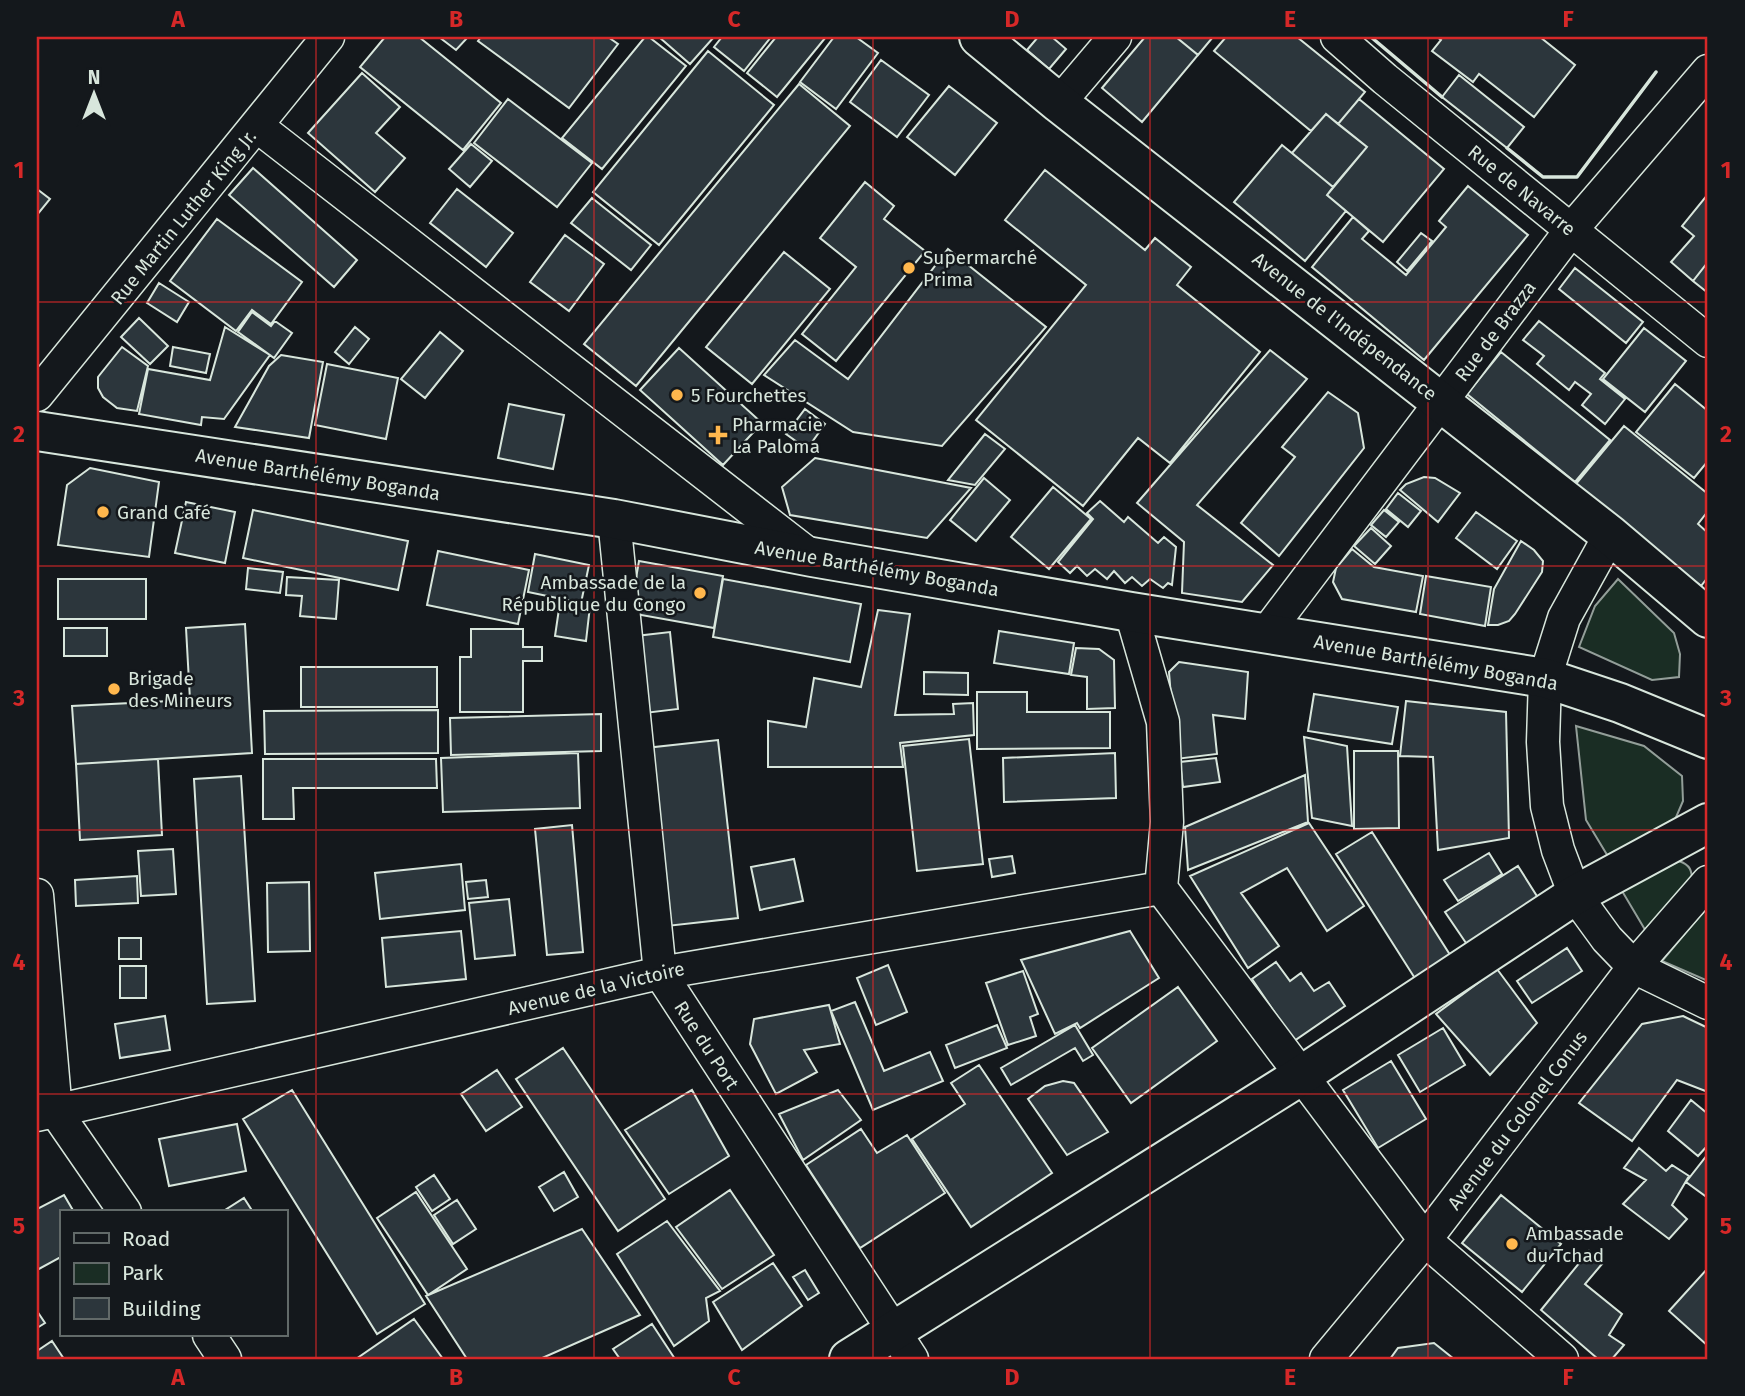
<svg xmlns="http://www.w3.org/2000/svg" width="1745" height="1396" font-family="'Fira Sans',sans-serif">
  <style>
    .green { fill: #1a2d24; stroke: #939e99; stroke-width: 2 }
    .building { fill: #2c363c; stroke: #d8e6dc; stroke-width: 2 }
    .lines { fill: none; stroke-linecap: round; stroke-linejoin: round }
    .minor-casing { stroke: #d8e6dc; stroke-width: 35 }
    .major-casing { stroke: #d8e6dc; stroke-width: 42 }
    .minor { stroke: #14181c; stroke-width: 32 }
    .major { stroke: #14181c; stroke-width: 38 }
    .wall { stroke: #d8e6dc; stroke-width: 3.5 }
    .grid { fill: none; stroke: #d62828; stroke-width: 2; stroke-opacity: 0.55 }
    .poi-dot { fill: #ffb74d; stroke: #14181c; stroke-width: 2.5 }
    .labels { text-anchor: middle; stroke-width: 5; stroke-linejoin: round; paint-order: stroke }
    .street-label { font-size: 19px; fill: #d8e6dc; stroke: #14181c }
    .poi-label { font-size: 19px; fill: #d8e6dc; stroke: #14181c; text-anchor: start }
    .neatline { fill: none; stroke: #d62828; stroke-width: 2.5 }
    .grid-label { font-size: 23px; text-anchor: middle; font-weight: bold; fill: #d62828 }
  </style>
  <rect width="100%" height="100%" fill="#14181c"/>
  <path class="green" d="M1618,579L1674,633L1680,654L1679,677L1652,680L1579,647L1595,606Z
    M1576,726L1644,746L1682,776L1683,801L1674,822L1612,863L1586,820Z
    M1679,861C1690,865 1692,870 1692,881L1647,933L1622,891Z
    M1708,906V981L1662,961Z"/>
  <path class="building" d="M385,37H419L501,103L463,150L360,67Z
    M439,37H468L456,50Z
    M481,37H608L618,44L569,108L478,41Z
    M645,37H649L686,66L602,169L562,138Z
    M659,37H714L690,64Z
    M722,37H771L744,71L714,47Z
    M776,37H826L777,97L747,73Z
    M834,37H856L878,53L836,109L800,82Z
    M1038,37H1052L1066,49L1049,69L1027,50Z
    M1145,37H1176L1198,55L1142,122L1102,88Z
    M1176,37H1213L1198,55Z
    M1226,37H1297L1365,92L1338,124L1326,114L1311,131L1214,51Z
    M1437,37H1540L1575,65L1534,117L1479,74L1473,82L1432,51L1441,40Z
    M708,51L774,105L659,245L593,192Z
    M881,60L929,95L897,137L850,102Z
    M362,73L400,107L376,133L405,158L375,192L308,133Z
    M1459,75L1524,127L1507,148L1442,97Z
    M799,84L850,126L636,386L584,344Z
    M949,86L997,123L955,175L907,137Z
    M508,99L592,163L557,207L474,143Z
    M1359,99L1444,169L1383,242L1327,195L1367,147L1338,124Z
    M1326,114L1367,147L1333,187L1292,153Z
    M471,144L492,161L470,187L449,169Z
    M1282,145L1333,187L1327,195L1346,211L1305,261L1234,202Z
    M253,168L357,260L334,287L229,195Z
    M1045,170L1145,250L1155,238L1191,267L1177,285L1260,352L1170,463L1138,438L1083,506L976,420L1086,285L1005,220Z
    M865,182L894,206L884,219L925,251L836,361L802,334L856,267L820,238Z
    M1468,186L1528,235L1424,360L1312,267L1353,217L1369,231L1362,239L1406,275L1446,227L1439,221Z
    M37,189L50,199L37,215Z
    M457,189L513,233L486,267L430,223Z
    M1708,194V262L1693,281L1671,262L1694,236L1682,226Z
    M592,198L651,245L631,270L571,223Z
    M217,219L302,282L271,324L252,310L236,331L170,281Z
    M1421,233L1432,241L1407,271L1397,262Z
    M565,235L604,264L569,311L530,282Z
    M948,249L1046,327L942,446L853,432L764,375L795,340L848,379Z
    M784,252L830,289L752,384L706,347Z
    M1708,262V293L1693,281Z
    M1575,268L1643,322L1626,343L1559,289Z
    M159,283L189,302L177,322L147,303Z
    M252,312L271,326L275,321L292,333L274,358L238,332Z
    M139,318L168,346L150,364L121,337Z
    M1539,321L1605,373L1600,379L1625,399L1605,424L1582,405L1591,394L1575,382L1569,390L1537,364L1544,356L1523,340Z
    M225,327L270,355L224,419L202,417L201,425L139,414L148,369L210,380Z
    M355,327L369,339L349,364L335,352Z
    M1644,328L1686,361L1645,412L1603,379Z
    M440,332L463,351L425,398L401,379Z
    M122,347L148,366L137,411L117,408L103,397L98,388V377Z
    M173,347L210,354L206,373L170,366Z
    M679,348L762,423L723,465L640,390Z
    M1270,350L1307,379L1197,505L1273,565L1242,602L1182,593L1184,542L1137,503Z
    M1501,352L1610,440L1575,482L1467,394Z
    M281,355L323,362L309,438L235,427L269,366Z
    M327,364L398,378L386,439L315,425Z
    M1675,384L1708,411V461L1694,478L1636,432Z
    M1328,392L1358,413L1364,448L1279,556L1241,523L1295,457L1282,447Z
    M509,404L564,415L553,469L498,458Z
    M805,409L825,424L807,449L786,434Z
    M1624,426L1708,494V511L1698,524L1708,533V577L1701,586L1575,485Z
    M985,434L1005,449L975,485L948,480Z
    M815,458L971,488L927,538L790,515L782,487Z
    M90,468L159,482L149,557L58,545L67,485Z
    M1424,477L1435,478L1460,493L1438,522L1400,490L1406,484Z
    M984,478L1010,500L976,541L950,520Z
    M1053,487L1091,519L1049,569L1011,537Z
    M1398,493L1421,511L1408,527L1386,509Z
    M1100,501L1124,522L1128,517L1158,543L1164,537L1176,547L1172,585L1168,583L1163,588L1150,579L1142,586L1132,577L1125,583L1114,571L1107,579L1095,569L1087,576L1077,566L1070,573L1058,562L1093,519L1087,513Z
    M186,502L235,512L225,563L175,553Z
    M253,510L408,541L398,590L243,558Z
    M1384,510L1399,522L1386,537L1371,525Z
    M1476,512L1517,541L1497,569L1456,538Z
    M1371,528L1391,546L1375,564L1354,546Z
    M1521,541L1534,550L1543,561L1542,572L1515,614L1509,621L1498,625H1488L1494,589Z
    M1352,549L1374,567L1423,576L1416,612L1342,599L1333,582L1336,568Z
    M438,551L529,570L518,624L427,605Z
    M535,554L589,565L581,603L528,592Z
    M639,561L723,576L714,628L630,613Z
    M248,568L283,572L280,593L246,589Z
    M1426,576L1491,587L1485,626L1420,614Z
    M287,577L339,580L336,619L300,616L302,596L286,595Z
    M58,579H146V619H58Z
    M723,579L861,604L850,662L713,637Z
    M560,602L590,606L586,641L555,636Z
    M878,610L910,614L895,715L954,714L953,704L973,703L974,735L900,743L903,767H768V721L806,727L814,678L861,687Z
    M245,624L252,753L76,764L72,706L190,700L186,628Z
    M64,628H107V656H64Z
    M471,629H523V647H542V661H523V712H460V657H471Z
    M999,631L1074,643L1069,674L994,663Z
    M670,632L678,709L645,713L636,636Z
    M1076,648L1099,649L1114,660L1115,708L1087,709V677L1071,675Z
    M1179,662L1248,672L1245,719L1213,715L1217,754L1176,759L1169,672Z
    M301,667H437V707H301Z
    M924,672L968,673V695L924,694Z
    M977,692H1027V712H1110V748L977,749Z
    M1314,694L1398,707L1392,744L1308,731Z
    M1406,701L1506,712L1509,838L1438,850L1433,757L1400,756Z
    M438,710V753L265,754L264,711Z
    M601,714V751L451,755L450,718Z
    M1304,737L1347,746L1352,826L1312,818Z
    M969,739L983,864L917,871L903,746Z
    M718,740L738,918L667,926L646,748Z
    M1354,751H1398L1399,828L1354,829Z
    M578,753L580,808L443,812L441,758Z
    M1115,753L1116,798L1004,802L1003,758Z
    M1216,758L1220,782L1183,787L1180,762Z
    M158,759L162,835L80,840L76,764Z
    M263,759H436L437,788H293L294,819H263Z
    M1305,775L1308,822L1188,870L1185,827Z
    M241,776L255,1001L207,1004L194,779Z
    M1309,823L1364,906L1327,931L1287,868L1241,893L1279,946L1248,968L1190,876Z
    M572,825L583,952L547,955L535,829Z
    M1372,832L1452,958L1416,980L1336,854Z
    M173,849L176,894L141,896L138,851Z
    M1489,853L1502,874L1458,901L1444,880Z
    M1012,856L1015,873L992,877L989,859Z
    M794,859L803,901L760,910L751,867Z
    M461,864L465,910L380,919L375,873Z
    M1518,866L1540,901L1468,946L1445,912Z
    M137,876L138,903L76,906L75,880Z
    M486,880L488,897L468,899L466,882Z
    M309,882L310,951L268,952L267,883Z
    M509,899L515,955L475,959L469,903Z
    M461,931L466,979L386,987L382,938Z
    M1130,931L1159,978L1080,1028L1077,1023L1055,1034L1021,960Z
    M119,938H141V959H119Z
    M1567,948L1582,971L1532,1003L1517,981Z
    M1276,962L1290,981L1301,973L1314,991L1329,982L1345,1006L1294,1041L1252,979Z
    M888,965L907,1012L876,1025L857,978Z
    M120,966H146V998H120Z
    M1497,969L1537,1023L1490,1075L1436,1014Z
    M1023,971L1038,1014L1030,1017L1036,1036L1008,1045L986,983Z
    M1178,987L1217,1041L1131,1103L1092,1048Z
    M855,1002L884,1071L930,1052L943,1081L873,1110L831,1011Z
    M829,1005L840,1044L804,1050L817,1072L776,1094L750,1044L754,1019Z
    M165,1016L170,1050L120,1058L115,1024Z
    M1683,1016L1708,1028V1092L1677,1080L1632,1141L1579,1103L1642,1024Z
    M997,1025L1007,1048L955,1068L946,1045Z
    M1075,1025L1093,1055L1083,1061L1075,1048L1011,1085L1001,1068Z
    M1443,1028L1465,1065L1420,1092L1398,1055Z
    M563,1048L665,1199L618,1231L516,1079Z
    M1391,1061L1426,1119L1378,1148L1343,1090Z
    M979,1065L1052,1173L971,1227L912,1139L965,1104L951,1083Z
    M497,1070L522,1107L486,1131L461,1094Z
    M1063,1081L1074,1083L1108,1132L1067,1155L1028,1099L1045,1086Z
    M292,1090L425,1304L377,1334L243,1119Z
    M692,1090L729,1156L669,1194L625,1130Z
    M838,1090L861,1120L803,1160L779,1114Z
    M1691,1100L1708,1114V1145L1698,1156L1668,1131Z
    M237,1124L246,1171L169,1186L159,1139Z
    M861,1129L877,1153L907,1135L945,1193L860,1248L806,1165Z
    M1639,1148L1666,1171L1672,1165L1689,1176L1672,1205L1687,1219L1669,1239L1623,1204L1646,1180L1624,1168Z
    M1708,1154V1198L1686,1182Z
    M564,1172L578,1197L554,1211L539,1187Z
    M434,1175L450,1199L432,1211L416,1187Z
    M730,1190L774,1255L722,1289L676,1227Z
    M416,1192L467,1269L428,1295L377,1218Z
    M64,1195L74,1212H61V1257L37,1270V1209Z
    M1501,1195L1561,1244L1522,1292L1462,1243Z
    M244,1198L253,1212H222Z
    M457,1200L476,1229L453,1244L434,1215Z
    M667,1221L720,1291L706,1298L709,1321L674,1346L617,1254Z
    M582,1229L640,1315L540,1359H467L426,1296Z
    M1589,1251L1602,1264L1585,1284L1622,1314L1609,1335L1624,1345L1612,1359H1598L1541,1310Z
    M773,1263L802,1306L742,1350L713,1302Z
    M1708,1268V1346L1669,1311Z
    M805,1270L819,1293L808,1300L793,1277Z
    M37,1311L45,1323L37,1328Z
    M414,1319L443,1359H356Z
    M652,1324L675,1359H620L613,1349Z
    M52,1341L64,1359H37V1351Z
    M1434,1343L1454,1359H1390L1398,1348Z"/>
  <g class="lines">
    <g class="minor-casing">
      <path id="minor" d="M1337,37L1385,79L1708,341
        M1059,103L1115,37
        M257,126L812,557
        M37,395L328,37
        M614,519L660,973L912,1359
        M1610,535L1564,618L1545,678L1543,742L1547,806L1558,850L1575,895L1607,939L1634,967L1708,1003
        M1131,612L1163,722L1167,822L1161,888L1425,1240L1562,1359
        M1267,632L1571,230L1708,71
        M37,895L56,1112L125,1212
        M37,1115L660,973L1161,888
        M209,1335L225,1359
        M1326,1359L1425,1240L1634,967L1708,882"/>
    </g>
    <g class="major-casing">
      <path id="major" d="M979,37L1059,103L1610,535L1708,618
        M37,431L614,519L812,557L1131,612L1545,678L1620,703L1708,739
        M849,1359L1302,1075L1575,895L1708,823"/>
    </g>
    <use href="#minor" class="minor"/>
    <use href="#major" class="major"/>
    <path class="wall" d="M1371,37L1442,97
      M1507,148L1543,177H1577L1656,72"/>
  </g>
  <path class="grid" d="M316,37V1359M594,37V1359M873,37V1359M1150,37V1359M1428,37V1359M37,302H1708M37,566H1708M37,830H1708M37,1094H1708"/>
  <g class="poi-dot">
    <circle cx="909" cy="268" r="7"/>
    <circle cx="677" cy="395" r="7"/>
    <path d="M714.5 424.5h7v7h7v7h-7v7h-7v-7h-7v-7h7z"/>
    <circle cx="103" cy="512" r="7"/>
    <circle cx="700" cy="593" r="7"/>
    <circle cx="114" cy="689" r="7"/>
    <circle cx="1512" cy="1244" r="7"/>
  </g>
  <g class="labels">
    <g class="street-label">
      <text transform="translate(1522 190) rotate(39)" y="7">Rue de Navarre</text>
      <text transform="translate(183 217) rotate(-51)" y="7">Rue Martin Luther King Jr.</text>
      <text transform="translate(1345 326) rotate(38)" y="7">Avenue de l'Indépendance</text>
      <text transform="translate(1495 331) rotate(-53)" y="7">Rue de Brazza</text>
      <text transform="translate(318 474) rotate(9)" y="7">Avenue Barthélémy Boganda</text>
      <text transform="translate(877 568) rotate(10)" y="7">Avenue Barthélémy Boganda</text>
      <text transform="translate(1436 662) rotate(10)" y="7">Avenue Barthélémy Boganda</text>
      <text transform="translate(596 988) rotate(-13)" y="7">Avenue de la Victoire</text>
      <text transform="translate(707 1045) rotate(57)" y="7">Rue du Port</text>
      <text transform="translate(1517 1120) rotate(-53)" y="7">Avenue du Colonel Conus</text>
    </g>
    <g class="poi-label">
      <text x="923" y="264">Supermarché<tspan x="923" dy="22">Prima</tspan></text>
      <text x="691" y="402">5 Fourchettes</text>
      <text x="732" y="431">Pharmacie<tspan x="732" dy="22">La Paloma</tspan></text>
      <text x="117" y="519">Grand Café</text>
      <text x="686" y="589" text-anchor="end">Ambassade de la<tspan x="686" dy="22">République du Congo</tspan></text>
      <text x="128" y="685">Brigade<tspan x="128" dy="22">des Mineurs</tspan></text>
      <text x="1526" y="1240">Ambassade<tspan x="1526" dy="22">du Tchad</tspan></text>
    </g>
  </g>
  <rect width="1745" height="1396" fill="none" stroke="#14181c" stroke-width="77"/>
  <rect x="60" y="1210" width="228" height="126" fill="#14181c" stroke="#626a69" stroke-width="2"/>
  <rect x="74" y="1233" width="35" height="10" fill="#14181c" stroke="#626a69" stroke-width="2"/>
  <text x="122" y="1246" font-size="21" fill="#d8e6dc">Road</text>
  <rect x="74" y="1263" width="35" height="21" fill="#1a2d24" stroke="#626a69" stroke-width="2"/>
  <text x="122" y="1280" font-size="21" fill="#d8e6dc">Park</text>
  <rect x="74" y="1298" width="35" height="21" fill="#2c363c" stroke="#626a69" stroke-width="2"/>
  <text x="122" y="1316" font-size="21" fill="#d8e6dc">Building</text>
  <g transform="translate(94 94)" stroke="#14181c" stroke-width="5" paint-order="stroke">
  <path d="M0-5L12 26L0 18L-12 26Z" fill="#d8e6dc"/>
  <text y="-10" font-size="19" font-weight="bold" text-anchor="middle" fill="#d8e6dc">N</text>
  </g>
  <rect x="38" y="38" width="1668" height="1320" class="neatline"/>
  <g class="grid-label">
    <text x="178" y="27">A</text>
    <text x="456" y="27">B</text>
    <text x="734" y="27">C</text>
    <text x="1012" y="27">D</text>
    <text x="1290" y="27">E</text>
    <text x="1568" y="27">F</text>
    <text x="19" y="178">1</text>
    <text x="1726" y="178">1</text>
    <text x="19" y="442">2</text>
    <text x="1726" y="442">2</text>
    <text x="19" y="706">3</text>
    <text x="1726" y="706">3</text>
    <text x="19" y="970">4</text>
    <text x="1726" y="970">4</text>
    <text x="19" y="1234">5</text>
    <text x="1726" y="1234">5</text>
    <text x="178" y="1385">A</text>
    <text x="456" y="1385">B</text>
    <text x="734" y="1385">C</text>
    <text x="1012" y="1385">D</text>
    <text x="1290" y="1385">E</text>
    <text x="1568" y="1385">F</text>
  </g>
</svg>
